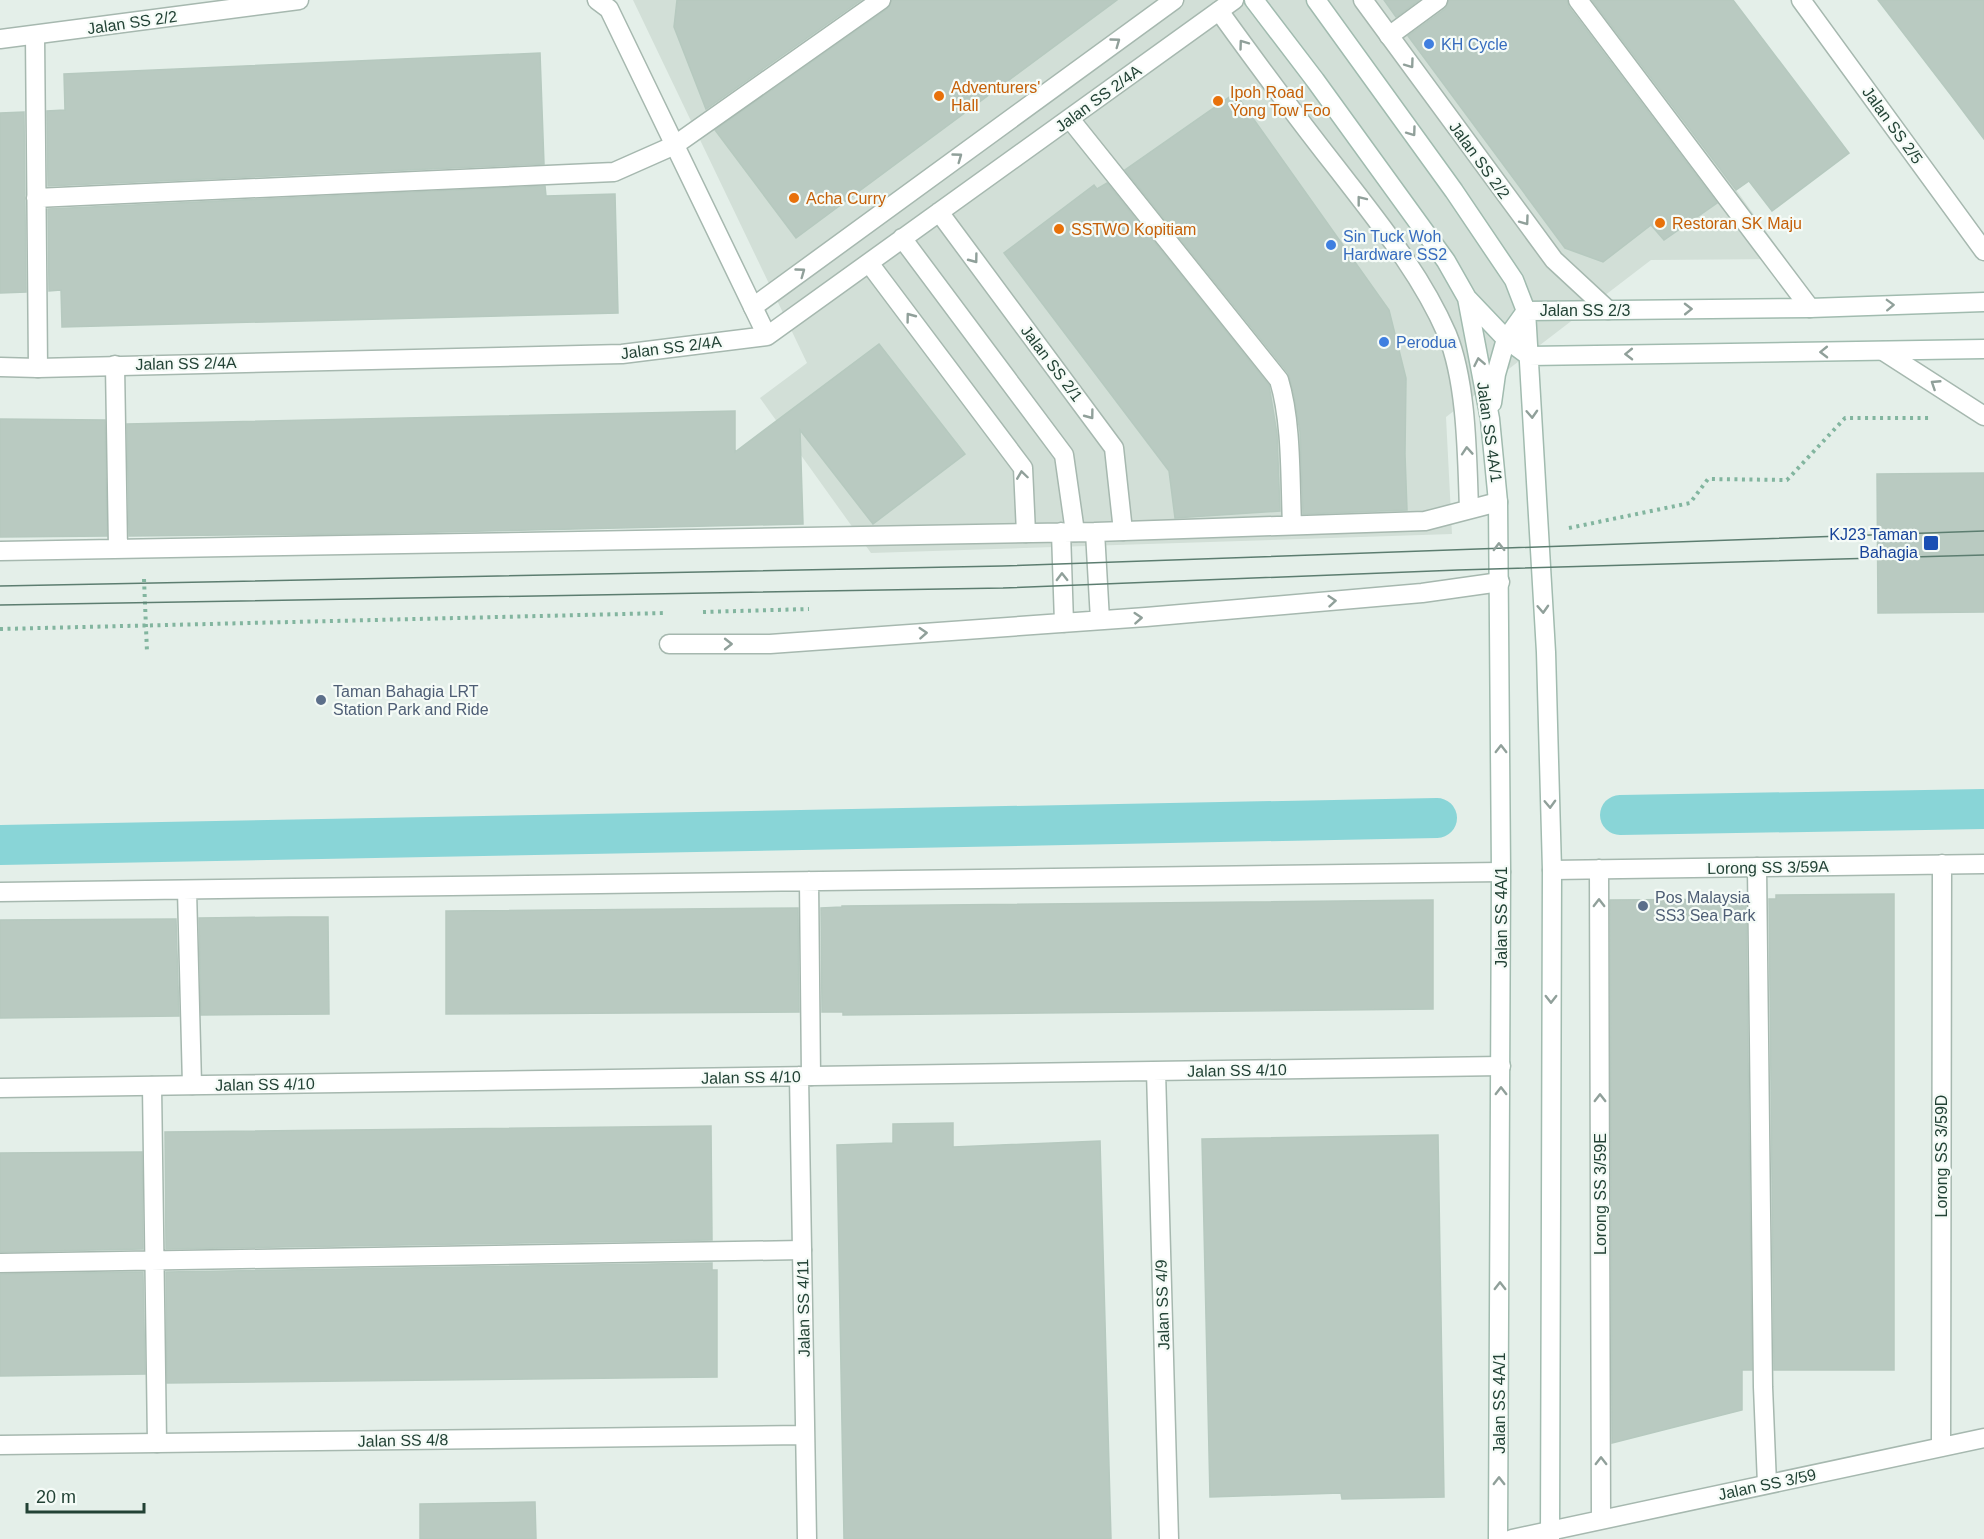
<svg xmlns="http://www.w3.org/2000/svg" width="1984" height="1539" font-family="Arial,sans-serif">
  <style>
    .built { fill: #d2dfd7 }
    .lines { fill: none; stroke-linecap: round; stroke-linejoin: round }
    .canal { stroke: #89d5d7; stroke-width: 40 }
    .building { fill: #b9cac1; stroke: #b6c9bf; stroke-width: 1.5 }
    .lane-casing { stroke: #a6b8af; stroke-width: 21 }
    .street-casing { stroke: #a6b8af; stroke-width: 21 }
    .secondary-casing { stroke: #a1bbaf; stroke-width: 21 }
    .path { stroke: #82b59f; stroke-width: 4; stroke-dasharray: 3 4.5; stroke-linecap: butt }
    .lane { stroke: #fff; stroke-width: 18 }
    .street { stroke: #fff; stroke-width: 18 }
    .secondary { stroke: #fff; stroke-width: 18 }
    .tram { stroke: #5c7d70; stroke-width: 1.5 }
    .oneway { stroke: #90a09a }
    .shop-dot { fill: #3f7fe0; stroke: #f5fbf7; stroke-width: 2 }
    .food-dot { fill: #e8710a; stroke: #f5fbf7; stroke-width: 2 }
    .transit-dot { fill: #1a4fb4; stroke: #f5fbf7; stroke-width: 2 }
    .service-dot { fill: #5c6f8a; stroke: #f5fbf7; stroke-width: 2 }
    .labels { text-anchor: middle; stroke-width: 4.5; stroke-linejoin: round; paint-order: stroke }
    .street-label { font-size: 16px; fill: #224235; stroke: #f5fbf7 }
    .shop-label { font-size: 16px; fill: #366cbe; stroke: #f5fbf7; text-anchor: start }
    .food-label { font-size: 16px; fill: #c56008; stroke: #f5fbf7; text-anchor: start }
    .transit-label { font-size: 16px; fill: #164399; stroke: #f5fbf7; text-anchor: end }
    .service-label { font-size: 16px; fill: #4e5e75; stroke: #f5fbf7; text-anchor: start }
  </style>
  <rect width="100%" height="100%" fill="#e4efe9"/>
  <path class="built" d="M633,0H1599L1786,259L1651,260L1446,417L1452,534L871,553L760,398L807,363Z"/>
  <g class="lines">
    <path class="canal" d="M1620,815L1984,809
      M0,845L1437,818"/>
  </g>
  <path class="building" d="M677,0H861L706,109L674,27Z
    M892,0H1117L796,238L715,130L887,9Z
    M1384,0H1419L1396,17Z
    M1449,0H1567L1569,7L1717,203L1664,240L1651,225L1603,262L1565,248L1408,36L1445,9Z
    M1592,0H1733L1849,153L1772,211L1749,181L1736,190Z
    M1878,0H1984V139L1951,95Z
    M540,53L544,164L48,186L47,111L65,110L64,74Z
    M1235,93L1389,310L1406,378L1405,454L1407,510L1303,514L1300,432L1294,395L1288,373L1125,170Z
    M24,112L26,292L0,293V113Z
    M1107,183L1269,385L1277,434L1280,511L1175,518L1169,471L1004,253L1094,185L1097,189Z
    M545,186L546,196L615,194L618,313L62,327L61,290L49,291L48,209Z
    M879,344L965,454L873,524L800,430L803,524L349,534L129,536L127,424L735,411V452Z
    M0,419L105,420L107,536L0,537Z
    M1984,473V612L1878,613L1877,474Z
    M1894,894V1370H1774L1769,899H1776V895Z
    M1746,899L1752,1370H1742V1410L1612,1443L1610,900Z
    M1433,900V1009L843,1015V1012H822L821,908L842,907V906Z
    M798,908L799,1012L446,1014V911Z
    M289,917H328L329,1014L201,1015L199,918Z
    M176,919L179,1016L0,1018V920Z
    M953,1123V1147L1100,1141L1111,1539H844L837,1145L893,1143V1124Z
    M711,1126L712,1240L166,1249L165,1132Z
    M1438,1135L1444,1497L1342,1499L1341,1493L1210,1497L1202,1139Z
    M142,1152L143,1249L0,1252V1153Z
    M712,1263V1270H717V1377L167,1383L166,1272Z
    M143,1272L145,1374L0,1376V1274Z
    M535,1502L536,1539H420V1504Z"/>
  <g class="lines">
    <g class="lane-casing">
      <path id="lane" d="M1578,0L1810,308
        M1219,11C1258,65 1298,119 1339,171C1379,223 1421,274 1447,334C1467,383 1467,456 1469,509
        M35,35L38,368
        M1389,36L1438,0
        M1070,119L1279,380C1292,422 1290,481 1292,525
        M36,198L614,172L675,145L881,0
        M753,307L1174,0
        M1883,351L1984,416
        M115,365L118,549
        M1061,532L1064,623
        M1095,532L1100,620
        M0,551L1095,532L1425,521L1498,502
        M669,644H770L1146,617L1422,593L1500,582
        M1757,867L1763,1387L1767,1484
        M809,881L811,1076
        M187,890L192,1085
        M0,892L1501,872
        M152,1086L157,1443
        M0,1263L802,1250"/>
    </g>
    <g class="street-casing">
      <path id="street" d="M597,0L609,9L767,336
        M1363,0L1554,260L1608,310
        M1801,0L1984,251
        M0,39L299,0
        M939,212L1114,448L1123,531
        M902,238L1064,455L1075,532
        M869,263L1023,468L1026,533
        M0,367L38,368L622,354L767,336L1234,0
        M1599,869L1601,1519
        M1552,870L1984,864
        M1156,1071L1169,1539
        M799,1076L807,1539
        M0,1088L1501,1066
        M0,1445L805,1435
        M1941,1447L1942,864
        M1512,1539L1984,1438"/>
    </g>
    <g class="secondary-casing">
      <path id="secondary" d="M1254,0L1315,80L1446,261L1467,298L1506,339L1529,356
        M1316,0L1454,191L1514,280L1526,311L1546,652L1552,870L1550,1539
        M1467,298L1490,419L1498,502L1501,872L1498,1539
        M1526,311L1810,308L1984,302
        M1529,356L1984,349
        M1492,403L1496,374L1506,339L1526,311"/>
    </g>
    <path class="path" d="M1569,528L1690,503L1708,479L1787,480L1845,418H1931
      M144,579L147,652
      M703,612L809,609
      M0,629L665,613"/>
    <use href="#lane" class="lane"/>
    <use href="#street" class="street"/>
    <use href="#secondary" class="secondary"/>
    <path class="tram" d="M0,586L1002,566L1984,531
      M0,605L1003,588L1458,570L1984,555"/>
  </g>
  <defs><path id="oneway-chevron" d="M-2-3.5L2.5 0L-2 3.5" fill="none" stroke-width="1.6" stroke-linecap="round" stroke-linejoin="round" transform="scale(1.5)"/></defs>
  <g class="oneway">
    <use href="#oneway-chevron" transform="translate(1116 42) rotate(-36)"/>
    <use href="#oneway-chevron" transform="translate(1243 44) rotate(-126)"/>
    <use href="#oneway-chevron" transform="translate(1410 64) rotate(54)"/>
    <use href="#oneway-chevron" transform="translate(1412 132) rotate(54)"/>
    <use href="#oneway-chevron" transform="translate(958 157) rotate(-36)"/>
    <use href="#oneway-chevron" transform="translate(1361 200) rotate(-128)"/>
    <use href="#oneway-chevron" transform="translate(1525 221) rotate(54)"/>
    <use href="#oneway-chevron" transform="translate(974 259) rotate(53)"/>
    <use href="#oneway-chevron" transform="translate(801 272) rotate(-36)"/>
    <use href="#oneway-chevron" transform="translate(1890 305) rotate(-2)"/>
    <use href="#oneway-chevron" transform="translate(1688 309) rotate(-1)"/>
    <use href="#oneway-chevron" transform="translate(910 317) rotate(-127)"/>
    <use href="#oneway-chevron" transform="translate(1824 352) rotate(179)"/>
    <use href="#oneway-chevron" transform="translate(1629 354) rotate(179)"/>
    <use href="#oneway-chevron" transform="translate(1479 362) rotate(-101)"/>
    <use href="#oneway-chevron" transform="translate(1935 384) rotate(-147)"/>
    <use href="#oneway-chevron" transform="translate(1532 414) rotate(87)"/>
    <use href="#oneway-chevron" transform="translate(1090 415) rotate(53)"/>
    <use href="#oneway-chevron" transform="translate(1467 451) rotate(-94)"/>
    <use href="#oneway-chevron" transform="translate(1022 475) rotate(-98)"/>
    <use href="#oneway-chevron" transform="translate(1499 547) rotate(-91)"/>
    <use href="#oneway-chevron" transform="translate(1062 577) rotate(-91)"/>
    <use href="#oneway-chevron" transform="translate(1332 601) rotate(-5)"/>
    <use href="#oneway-chevron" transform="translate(1543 609) rotate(87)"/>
    <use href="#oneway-chevron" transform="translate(1138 618) rotate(-4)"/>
    <use href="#oneway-chevron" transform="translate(923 633) rotate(-4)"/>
    <use href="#oneway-chevron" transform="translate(728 644)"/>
    <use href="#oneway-chevron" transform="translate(1501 749) rotate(-90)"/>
    <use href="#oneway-chevron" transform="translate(1550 804) rotate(88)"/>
    <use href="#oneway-chevron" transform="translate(1599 903) rotate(-90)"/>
    <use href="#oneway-chevron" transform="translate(1551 999) rotate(90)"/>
    <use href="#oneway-chevron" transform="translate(1501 1091) rotate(-90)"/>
    <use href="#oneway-chevron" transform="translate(1600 1098) rotate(-90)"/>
    <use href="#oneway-chevron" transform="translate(1500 1286) rotate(-90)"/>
    <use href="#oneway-chevron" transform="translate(1601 1461) rotate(-90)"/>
    <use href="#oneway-chevron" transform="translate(1499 1481) rotate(-90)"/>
  </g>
  <g class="shop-dot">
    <circle cx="1429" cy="44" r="6"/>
    <circle cx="1331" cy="245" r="6"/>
    <circle cx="1384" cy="342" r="6"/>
  </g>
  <g class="food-dot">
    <circle cx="939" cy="96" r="6"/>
    <circle cx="1218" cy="101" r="6"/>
    <circle cx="794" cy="198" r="6"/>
    <circle cx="1660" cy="223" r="6"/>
    <circle cx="1059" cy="229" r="6"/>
  </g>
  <rect class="transit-dot" x="1923" y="535" width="16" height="16" rx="3"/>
  <g class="service-dot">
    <circle cx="321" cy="700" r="6"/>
    <circle cx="1643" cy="906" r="6"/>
  </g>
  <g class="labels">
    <g class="street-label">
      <text transform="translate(132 22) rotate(-8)" y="6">Jalan SS 2/2</text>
      <text transform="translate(1098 98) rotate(-36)" y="6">Jalan SS 2/4A</text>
      <text transform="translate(1893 125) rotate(54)" y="6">Jalan SS 2/5</text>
      <text transform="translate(1480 160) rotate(54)" y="6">Jalan SS 2/2</text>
      <text x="1585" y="316">Jalan SS 2/3</text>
      <text transform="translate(671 347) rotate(-7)" y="6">Jalan SS 2/4A</text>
      <text transform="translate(186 363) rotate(-1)" y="6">Jalan SS 2/4A</text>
      <text transform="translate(1052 363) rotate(53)" y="6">Jalan SS 2/1</text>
      <text transform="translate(1490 432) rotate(82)" y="6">Jalan SS 4A/1</text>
      <text transform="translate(1768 867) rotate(-1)" y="6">Lorong SS 3/59A</text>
      <text transform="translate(1501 917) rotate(-90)" y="6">Jalan SS 4A/1</text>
      <text transform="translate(1237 1070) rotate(-1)" y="6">Jalan SS 4/10</text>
      <text transform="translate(751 1077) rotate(-1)" y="6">Jalan SS 4/10</text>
      <text transform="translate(265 1084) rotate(-1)" y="6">Jalan SS 4/10</text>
      <text transform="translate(1941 1156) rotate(-90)" y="6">Lorong SS 3/59D</text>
      <text transform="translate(1600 1194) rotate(-90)" y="6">Lorong SS 3/59E</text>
      <text transform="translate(1162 1305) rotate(-92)" y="6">Jalan SS 4/9</text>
      <text transform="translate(803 1308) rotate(-91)" y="6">Jalan SS 4/11</text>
      <text transform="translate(1499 1403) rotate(-90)" y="6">Jalan SS 4A/1</text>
      <text transform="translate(403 1440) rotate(-1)" y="6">Jalan SS 4/8</text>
      <text transform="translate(1767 1484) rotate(-12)" y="6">Jalan SS 3/59</text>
    </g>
    <g class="shop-label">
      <text x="1441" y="50">KH Cycle</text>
      <text x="1343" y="242">Sin Tuck Woh<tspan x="1343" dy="18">Hardware SS2</tspan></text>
      <text x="1396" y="348">Perodua</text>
    </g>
    <g class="food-label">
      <text x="951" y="93">Adventurers'<tspan x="951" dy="18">Hall</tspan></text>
      <text x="1230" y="98">Ipoh Road<tspan x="1230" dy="18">Yong Tow Foo</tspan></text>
      <text x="806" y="204">Acha Curry</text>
      <text x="1672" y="229">Restoran SK Maju</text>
      <text x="1071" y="235">SSTWO Kopitiam</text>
    </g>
    <g class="transit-label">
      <text x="1918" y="540">KJ23 Taman<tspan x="1918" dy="18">Bahagia</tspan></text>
    </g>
    <g class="service-label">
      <text x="333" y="697">Taman Bahagia LRT<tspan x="333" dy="18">Station Park and Ride</tspan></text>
      <text x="1655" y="903">Pos Malaysia<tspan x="1655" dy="18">SS3 Sea Park</tspan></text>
    </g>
  </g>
  <path d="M27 1503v9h117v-9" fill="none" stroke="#224235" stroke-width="3"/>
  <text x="36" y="1503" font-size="18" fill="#224235" stroke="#f5fbf7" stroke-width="4.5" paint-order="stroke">20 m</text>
</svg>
